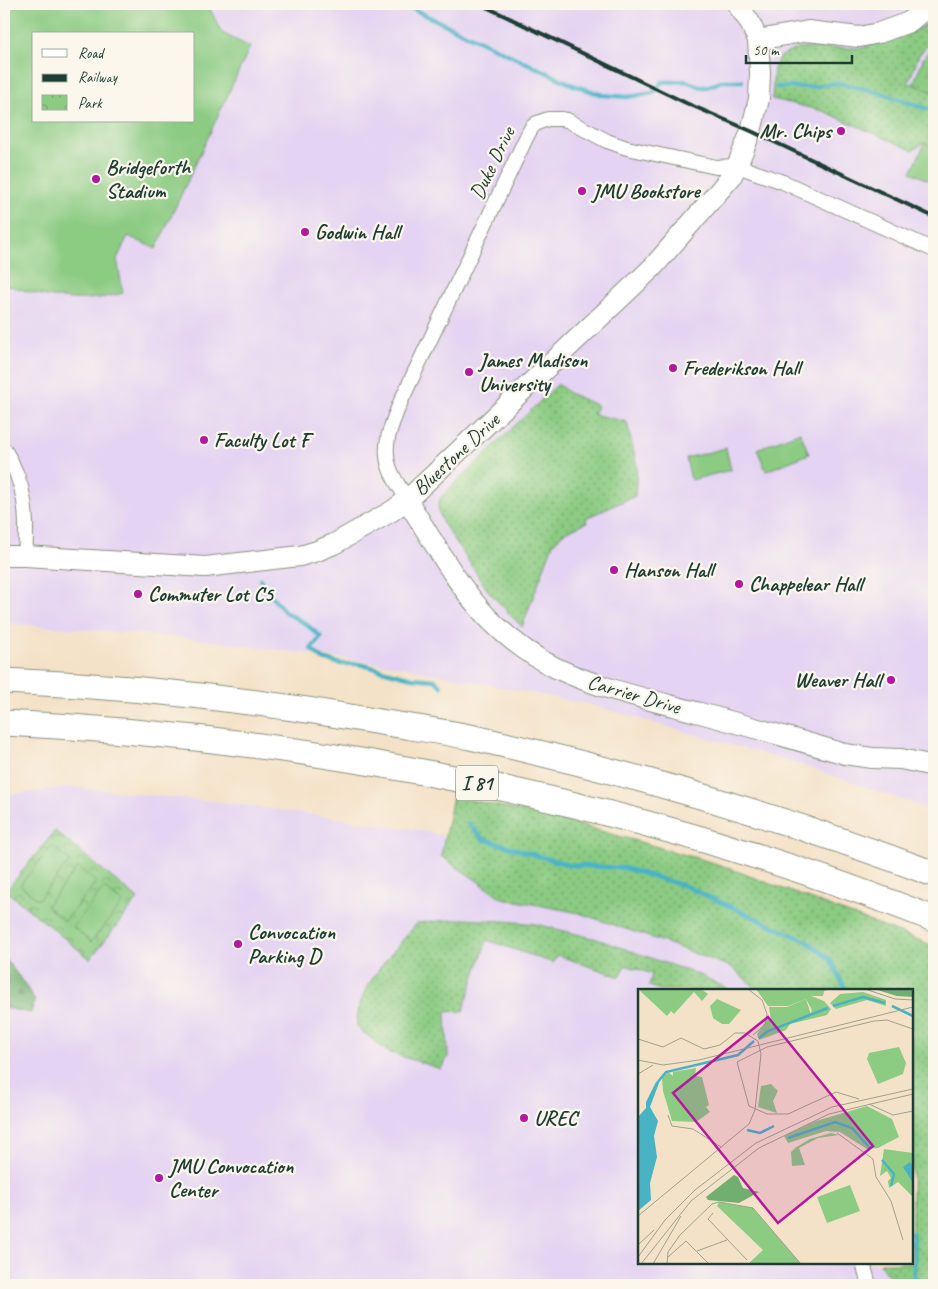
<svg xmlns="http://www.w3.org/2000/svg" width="938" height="1289" font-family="Caveat,sans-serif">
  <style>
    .built { fill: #e4d3f2; fill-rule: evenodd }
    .grass { fill: url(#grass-dots); stroke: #55845b }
    .forest { fill: url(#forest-firs); stroke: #487652 }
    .park { fill: url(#park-crowns); stroke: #55845b }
    .pitch { fill: #8bcb82; stroke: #55845b; fill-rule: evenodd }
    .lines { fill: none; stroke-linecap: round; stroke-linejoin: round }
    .stream { stroke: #47b3c5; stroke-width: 4.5 }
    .street-casing { stroke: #8a907e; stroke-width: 16 }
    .secondary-casing { stroke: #8a907e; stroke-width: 22 }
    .highway-casing { stroke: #8a907e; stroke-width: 27 }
    .street { stroke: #fff; stroke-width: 14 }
    .secondary { stroke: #fff; stroke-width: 20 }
    .highway { stroke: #fff; stroke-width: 25 }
    .rail { stroke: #1f3d34; stroke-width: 4 }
    .poi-dot { fill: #b5179e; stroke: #fbf7ec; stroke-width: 2 }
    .labels { text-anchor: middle; stroke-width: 4.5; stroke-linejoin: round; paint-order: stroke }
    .shield { fill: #fbf7ec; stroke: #61756b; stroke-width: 1 }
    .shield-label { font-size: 20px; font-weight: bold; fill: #1f3d34 }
    .poi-label { font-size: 21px; font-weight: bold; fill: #1f3d34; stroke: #fbf7ec; text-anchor: start }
    .street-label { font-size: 21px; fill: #1f3d34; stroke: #fbf7ec }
    .inset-river { fill: none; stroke: #47b3c5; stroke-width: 2.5 }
    .inset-road { fill: none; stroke: #9fa08d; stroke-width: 1 }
    .view { fill: #b5179e; fill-opacity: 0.15; stroke: #b5179e; stroke-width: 2.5 }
    .inset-edge { fill: none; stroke: #1f3d34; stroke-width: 2.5 }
  </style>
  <defs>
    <pattern id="grass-dots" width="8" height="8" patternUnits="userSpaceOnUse" patternTransform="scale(1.25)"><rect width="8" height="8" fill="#8bcb82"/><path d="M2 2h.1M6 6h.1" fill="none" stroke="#71a66b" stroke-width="1.8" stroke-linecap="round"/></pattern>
    <pattern id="forest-firs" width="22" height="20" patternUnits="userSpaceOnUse" patternTransform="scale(1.25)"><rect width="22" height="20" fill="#70af70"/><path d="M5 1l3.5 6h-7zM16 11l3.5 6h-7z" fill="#5b905d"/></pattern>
    <pattern id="park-crowns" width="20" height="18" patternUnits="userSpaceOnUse" patternTransform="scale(1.25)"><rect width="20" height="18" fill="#8bcb82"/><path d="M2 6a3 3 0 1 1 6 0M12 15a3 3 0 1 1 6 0" fill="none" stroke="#71a66b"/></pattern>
  </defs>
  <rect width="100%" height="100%" fill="#fbf7ec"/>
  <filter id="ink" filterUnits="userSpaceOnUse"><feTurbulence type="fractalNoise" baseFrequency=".02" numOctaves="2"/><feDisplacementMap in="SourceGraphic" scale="10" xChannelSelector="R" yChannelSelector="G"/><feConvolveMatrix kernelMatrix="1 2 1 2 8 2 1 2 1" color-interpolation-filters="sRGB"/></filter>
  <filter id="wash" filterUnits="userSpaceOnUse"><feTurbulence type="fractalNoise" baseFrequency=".0096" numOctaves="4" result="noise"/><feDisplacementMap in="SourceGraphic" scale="20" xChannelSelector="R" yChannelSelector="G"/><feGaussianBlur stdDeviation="1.12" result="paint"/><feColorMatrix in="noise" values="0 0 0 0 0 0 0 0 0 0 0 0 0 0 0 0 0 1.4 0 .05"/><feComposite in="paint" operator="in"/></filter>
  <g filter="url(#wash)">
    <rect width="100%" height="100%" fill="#f4e2c8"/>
    <path class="built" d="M4,4H934V811L805,766L591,705L393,665L187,638L4,623ZM34,34H194V121H34Z
      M72,787L229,803L419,830L620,878L934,986V1285H4V795ZM639,990H912V1263H639Z"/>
    <path class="grass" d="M934,18V37L919,55L908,84H913L934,92V148L924,143L912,150L823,111L772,99L774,68L780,57L791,51L803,48H861L919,29Z
      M558,384L569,393L598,406L593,414L627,422L637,466L635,496L586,518L587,522L563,533L553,544L522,627L489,592L443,523L439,513L438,505L441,497L448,490Z
      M453,796L562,820L718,864L934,946V1285C926,1285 909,1287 902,1285C893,1281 884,1272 880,1263H912V990H758L731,967L655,939L579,913L502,898L441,856Z
      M462,919L504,921L536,924L597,939L702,976L730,990H660L649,986L652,974L625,965L620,977L557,955L553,963L487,940L463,1011L446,1012L448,1057L441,1069L388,1052L357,1027C356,1016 361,999 366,989C380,965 400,944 417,923Z"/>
    <path class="forest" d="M4,957L24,983L35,1001L31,1013L4,1008Z"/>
    <path class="park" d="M934,45V92L913,84L924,57Z
      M55,831L138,899L90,959L6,891Z"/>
    <path class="pitch" d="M4,4H209L208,5L222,33L250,47L156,249L128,236L117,259L123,293C80,305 45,298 4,284ZM34,34H194V121H34Z
      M925,143L934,148V183L911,172Z
      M800,432L809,454L766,471L757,449Z
      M726,448L731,470L691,480L686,458Z
      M52,846L70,861L38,900L20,885Z
      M78,867L96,882L65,921L46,906Z
      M104,888L123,903L91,942L73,927Z"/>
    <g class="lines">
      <path class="stream" d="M402,4L573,85L603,95L627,97L653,93L662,82L686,81L701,87H706L718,83L721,81H742
        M777,87H811L838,83L870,90L934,111
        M260,579L267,591L285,612L306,624L321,637L311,649L323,659L341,664H359L412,678L435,680L441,686
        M468,823L483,839L569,865L624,868L685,886L806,941L830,959L846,990
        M912,1233L914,1251V1285"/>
    </g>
  </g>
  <g filter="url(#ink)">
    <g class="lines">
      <g class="street-casing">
        <path id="street" d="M4,449C26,484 28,515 25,556
          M407,500C402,490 394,480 390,469C381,446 392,423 401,401L527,136L532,127L537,123L548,119H561L567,120L607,141L627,148L716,167L737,166L783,182L934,250
          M863,1263L869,1285"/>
      </g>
      <g class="secondary-casing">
        <path id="secondary" d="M758,40L808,31L859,37L879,33L909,22L931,4
          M407,500C432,539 457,586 489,619C508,638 531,656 556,668C600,689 652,700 700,713C748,726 797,740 845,754L872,758L901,759L934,766
          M4,556H25L205,567L300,556L317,551L334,544L392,511L407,500L653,267L731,177L737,166L751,131L759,99L760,73L758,40L749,21L737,4"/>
      </g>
      <g class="highway-casing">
        <path id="highway" d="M4,681C130,686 256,700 380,722C410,727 440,731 470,737C628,772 783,817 934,874
          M4,723C322,738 637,802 934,919"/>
      </g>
      <use href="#street" class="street"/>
      <use href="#secondary" class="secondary"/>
      <use href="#highway" class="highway"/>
      <path class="rail" d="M480,4L686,103L751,131L934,217"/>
    </g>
  </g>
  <g class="poi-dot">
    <circle cx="841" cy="131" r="5"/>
    <circle cx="96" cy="179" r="5"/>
    <circle cx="582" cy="191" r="5"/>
    <circle cx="305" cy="232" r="5"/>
    <circle cx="673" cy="368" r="5"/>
    <circle cx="469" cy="372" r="5"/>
    <circle cx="204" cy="440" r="5"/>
    <circle cx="614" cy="570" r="5"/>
    <circle cx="739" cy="584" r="5"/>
    <circle cx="138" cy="594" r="5"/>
    <circle cx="891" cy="680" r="5"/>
    <circle cx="238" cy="944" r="5"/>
    <circle cx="524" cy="1118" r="5"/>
    <circle cx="159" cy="1178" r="5"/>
  </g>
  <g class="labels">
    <rect class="shield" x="456" y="765.5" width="42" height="35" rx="4"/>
    <g class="shield-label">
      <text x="477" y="790">I 81</text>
    </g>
    <g class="poi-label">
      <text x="831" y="138" text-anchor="end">Mr. Chips</text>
      <text x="106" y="174">Bridgeforth<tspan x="106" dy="24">Stadium</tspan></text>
      <text x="592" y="198">JMU Bookstore</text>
      <text x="315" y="239">Godwin Hall</text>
      <text x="479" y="367">James Madison<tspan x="479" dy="24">University</tspan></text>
      <text x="683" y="375">Frederikson Hall</text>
      <text x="214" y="447">Faculty Lot F</text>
      <text x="624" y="577">Hanson Hall</text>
      <text x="749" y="591">Chappelear Hall</text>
      <text x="148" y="601">Commuter Lot C5</text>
      <text x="881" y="687" text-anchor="end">Weaver Hall</text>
      <text x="248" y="939">Convocation<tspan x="248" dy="24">Parking D</tspan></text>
      <text x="534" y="1125">UREC</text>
      <text x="169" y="1173">JMU Convocation<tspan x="169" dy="24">Center</tspan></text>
    </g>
    <g class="street-label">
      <text transform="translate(492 163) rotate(-64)" y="7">Duke Drive</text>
      <text transform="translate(456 454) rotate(-43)" y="7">Bluestone Drive</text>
      <text transform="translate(634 694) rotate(16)" y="7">Carrier Drive</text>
    </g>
  </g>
  <g transform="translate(638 989)">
    <rect width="275" height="275" fill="#f4e2c8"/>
    <path d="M0,0H63L70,5L64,12L56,3L36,25L33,22L29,27ZM118,0H193L186,2L185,7H173L186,12L193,20L189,26L152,35L148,41L121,51L119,45L131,28L134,38L172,26L174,21L168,10L150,17H130ZM225,3L248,11V17L229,11L198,20L192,14L202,5ZM79,10L103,21L91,35H84L75,29L72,17ZM133,95L140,102L135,112L139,124L120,118L123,97ZM229,117L254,130L261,148L240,159L229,160L202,143L188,142L150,154L146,147L178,132ZM193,144L201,146L180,149L161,159L167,176L154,177L153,163L157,159L172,150ZM246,160L275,164V208L260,193L251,199L250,192L253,189L249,182L242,187ZM81,213L115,219L163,275H110L125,261L79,217Z" fill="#8bcb82"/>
    <path d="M236,0H275V8L259,7ZM96,186L100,188L105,199L121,203L101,214L70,211L68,208Z" fill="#70af70"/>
    <path d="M8,0H36L44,7L36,12L32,21ZM168,10L173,26L134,38L131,18H149Z" fill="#8bcb82"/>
    <path d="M261,58L268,74L265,85L240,95L229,70L231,64ZM58,79L57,87L64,88L71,116L68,118L72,123L58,133L34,132L25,102L24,89L30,83L35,87V83ZM212,196L222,222L189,234L179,208Z" fill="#8bcb82"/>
    <path d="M18,93L21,94L12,118L20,132L16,147L19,168L12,194L13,211L0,222V128L8,119V113ZM272,173L275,177V194L265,178Z" fill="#47b3c5"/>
    <path class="inset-river" d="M195,17L225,8L247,14M254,17L275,27M121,49L130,42L190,19M19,94L28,83L100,66L116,52M109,141L122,144L136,137M150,149L197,133L214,139L232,159M244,171L256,185L253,197"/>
    <path class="inset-road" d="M110,0L124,11L129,25L127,36L115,46M227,0L257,10L275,11M0,50L25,58L43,49L66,60L82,56L97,44H107L120,52L123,65L117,121L111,135L0,227M0,71L25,76L61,71L275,18M0,85L15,76M221,110L198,103L150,125H129L111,117L99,73L129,58L236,32L249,31L275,40M231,115L255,126L275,122M30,126L34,137L55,140L83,158M199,144L235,170L238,188L253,212L265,251M75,224L70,230L109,271M0,256L16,241M59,262L89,251M0,268L27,231L57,201L118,154L194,118L275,100M30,268L48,252L71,275M3,275L53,212L121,159L191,125L275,105M15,275L43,227M29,275L30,263L42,246L74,215L81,213L115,219L163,275"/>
    <path class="view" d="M130,28L235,157L140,234L35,104Z"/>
    <rect width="275" height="275" class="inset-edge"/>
  </g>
  <rect width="938" height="1289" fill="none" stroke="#fbf7ec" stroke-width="20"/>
  <rect x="32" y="32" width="162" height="90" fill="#fbf7ec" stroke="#a3ada2"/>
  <rect x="42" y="49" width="25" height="8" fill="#ffffff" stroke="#a3ada2"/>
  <text x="78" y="58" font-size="15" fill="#1f3d34">Road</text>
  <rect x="42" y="74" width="25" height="8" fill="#1f3d34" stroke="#a3ada2"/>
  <text x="78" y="82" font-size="15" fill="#1f3d34">Railway</text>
  <rect x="42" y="95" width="25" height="15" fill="url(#park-crowns)" stroke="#a3ada2"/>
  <text x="78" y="108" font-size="15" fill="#1f3d34">Park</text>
  <path d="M746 55v8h106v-8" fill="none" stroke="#1f3d34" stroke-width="2.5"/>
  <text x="753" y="55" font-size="15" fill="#1f3d34" stroke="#fbf7ec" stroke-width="4" paint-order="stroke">50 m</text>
</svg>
